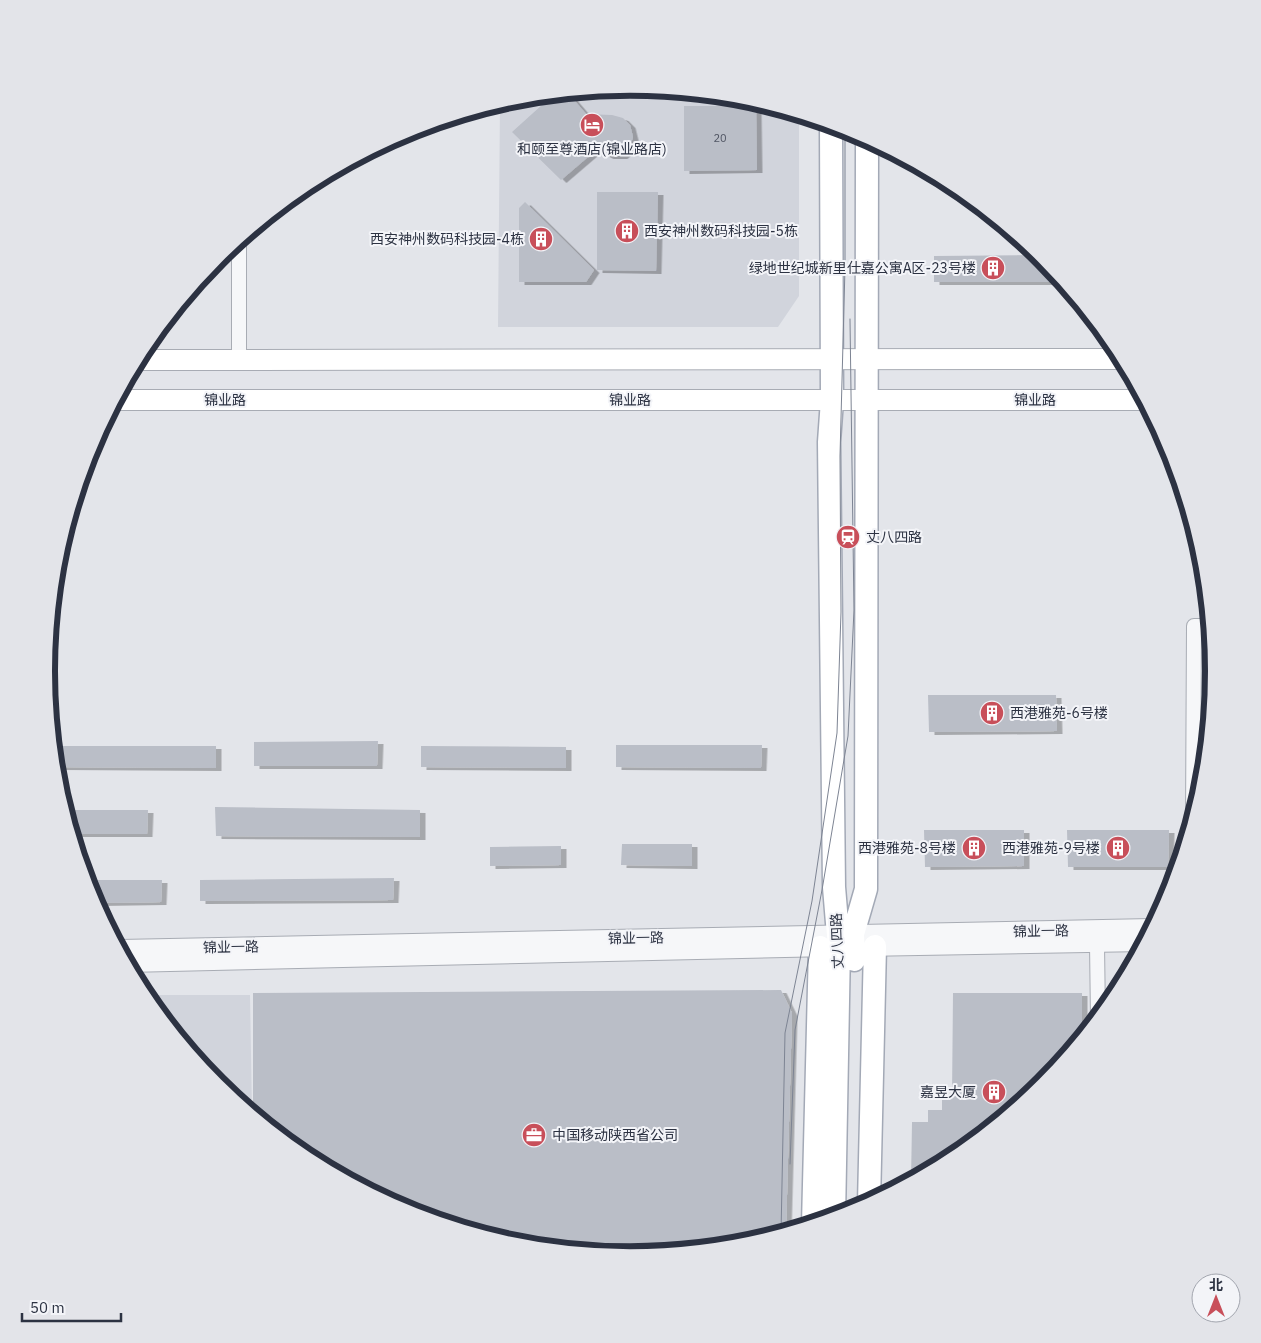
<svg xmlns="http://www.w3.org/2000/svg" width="1261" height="1343" font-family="'IBM Plex Sans','Noto Sans SC',sans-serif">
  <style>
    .built { fill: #d1d4dc }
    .building { fill: #babec7; filter: url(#shadow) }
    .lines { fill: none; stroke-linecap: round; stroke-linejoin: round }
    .minor-casing { stroke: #a8acb4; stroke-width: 16 }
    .tertiary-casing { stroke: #a8acb4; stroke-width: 20 }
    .secondary-casing { stroke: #a8acb4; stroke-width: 22 }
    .primary-casing { stroke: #a3a9b6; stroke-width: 25 }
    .minor { stroke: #f6f7f9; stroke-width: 14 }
    .tertiary { stroke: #f6f7f9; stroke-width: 18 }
    .secondary { stroke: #fff; stroke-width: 20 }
    .primary { stroke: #fff; stroke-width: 22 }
    .tram { stroke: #7d8493; stroke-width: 1 }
    .labels { text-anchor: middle; stroke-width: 4; stroke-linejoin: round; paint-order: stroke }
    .number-label { font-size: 11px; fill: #505563 }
    .poi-label { font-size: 14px; fill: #2c3242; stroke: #f3f4f8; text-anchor: end }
    .street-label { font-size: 14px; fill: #2c3242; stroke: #f3f4f8 }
    .rim { fill: none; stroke: #2c3242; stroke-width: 6 }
  </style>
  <defs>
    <filter id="shadow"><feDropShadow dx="5.5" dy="3" stdDeviation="0" flood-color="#0004"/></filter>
  </defs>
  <rect width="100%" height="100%" fill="#e3e5ea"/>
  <path class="built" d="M631,87L745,99L799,115V296L778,327H498L500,104L517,98Z
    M144,995H250L252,1113L217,1084Z"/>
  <path class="building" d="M568,93L586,114L612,115L623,118L630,125L633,137L629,150L622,156H608L596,150L561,180L512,132L553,95Z
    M684,106H756L757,170L684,171Z
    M597,192H658L656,271L597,270Z
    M525,202L594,270L586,282H519V208Z
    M1040,255L1060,278V282H934V256Z
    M928,695H1056L1057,731L929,732Z
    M378,741L377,766H254V742Z
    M616,745H762L761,768L616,767Z
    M54,746H216V768L56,767Z
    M421,746L566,747V768L421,767Z
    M215,807L420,810V837L216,836Z
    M65,810H148L147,834H72Z
    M924,830H1024V866L925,867Z
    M1067,830H1169L1168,867H1068Z
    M622,844H692V866L621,865Z
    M561,846V865L490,866V847Z
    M394,878L393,900L200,901V880Z
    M86,880H162L161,902L95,903Z
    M781,990L792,1013L786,1232L744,1245L630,1256L516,1244L407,1211L306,1157L253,1114V993Z
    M953,993H1082V1037L1043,1085L955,1157L911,1181L912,1122H928V1110H942V1098H952Z"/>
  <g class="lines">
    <g class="minor-casing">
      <path id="minor" d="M239,241V360
        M1193,820L1194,626H1210
        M1097,944L1098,1018"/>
    </g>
    <g class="tertiary-casing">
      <path id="tertiary" d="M862,947L1145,942
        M120,949L1152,928
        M127,963L831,947"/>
    </g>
    <g class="secondary-casing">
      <path id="secondary" d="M138,360L1123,359
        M116,400H1144"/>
    </g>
    <g class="primary-casing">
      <path id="primary" d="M831,125L832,400L829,442L834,887L839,947L834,1218
        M854,960L853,934L866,889L867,138
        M869,1203L875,946
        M813,1224L820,947"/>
    </g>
    <use href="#minor" class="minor"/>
    <use href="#tertiary" class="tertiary"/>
    <use href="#secondary" class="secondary"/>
    <use href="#primary" class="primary"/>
    <path class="tram" d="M790,1164L795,1030L822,890L848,736L854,610L850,319
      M781,1234L785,1033L812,901L837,733L841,612L840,456L845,267V129"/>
  </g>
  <defs>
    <g id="hotel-disc" transform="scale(1.25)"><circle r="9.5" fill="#c84f5a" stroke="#f3f4f8"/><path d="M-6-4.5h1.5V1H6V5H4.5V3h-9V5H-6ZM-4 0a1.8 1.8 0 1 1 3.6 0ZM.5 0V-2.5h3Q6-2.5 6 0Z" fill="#fff"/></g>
    <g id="building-disc" transform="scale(1.25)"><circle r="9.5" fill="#c84f5a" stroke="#f3f4f8"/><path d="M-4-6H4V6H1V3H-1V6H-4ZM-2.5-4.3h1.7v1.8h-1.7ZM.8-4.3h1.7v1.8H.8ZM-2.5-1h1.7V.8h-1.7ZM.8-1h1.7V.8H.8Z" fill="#fff"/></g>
    <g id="station-disc" transform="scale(1.25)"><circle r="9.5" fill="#c84f5a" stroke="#f3f4f8"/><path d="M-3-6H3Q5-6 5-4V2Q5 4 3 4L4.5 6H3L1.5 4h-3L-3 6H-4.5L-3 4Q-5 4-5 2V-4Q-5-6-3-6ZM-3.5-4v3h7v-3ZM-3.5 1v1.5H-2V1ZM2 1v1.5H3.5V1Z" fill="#fff"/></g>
    <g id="office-disc" transform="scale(1.25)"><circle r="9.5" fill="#c84f5a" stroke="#f3f4f8"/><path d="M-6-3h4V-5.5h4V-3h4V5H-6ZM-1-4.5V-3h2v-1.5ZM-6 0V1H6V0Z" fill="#fff"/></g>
  </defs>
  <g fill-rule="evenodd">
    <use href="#hotel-disc" x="592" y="125"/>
    <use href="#building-disc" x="627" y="231"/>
    <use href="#building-disc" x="541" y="239"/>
    <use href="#building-disc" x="993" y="268"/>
    <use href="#station-disc" x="848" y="537"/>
    <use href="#building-disc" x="992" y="713"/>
    <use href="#building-disc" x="974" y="848"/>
    <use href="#building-disc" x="1118" y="848"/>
    <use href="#building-disc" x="994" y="1092"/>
    <use href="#office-disc" x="534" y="1135"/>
  </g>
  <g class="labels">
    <g class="number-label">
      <text x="720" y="142">20</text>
    </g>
    <g class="poi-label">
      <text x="592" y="154" text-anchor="middle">和颐至尊酒店(锦业路店)</text>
      <text x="644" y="236" text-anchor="start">西安神州数码科技园-5栋</text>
      <text x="524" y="244">西安神州数码科技园-4栋</text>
      <text x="976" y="273">绿地世纪城新里仕嘉公寓A区-23号楼</text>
      <text x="866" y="542" text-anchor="start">丈八四路</text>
      <text x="1010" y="718" text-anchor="start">西港雅苑-6号楼</text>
      <text x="956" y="853">西港雅苑-8号楼</text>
      <text x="1100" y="853">西港雅苑-9号楼</text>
      <text x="976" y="1097">嘉昱大厦</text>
      <text x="552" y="1140" text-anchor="start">中国移动陕西省公司</text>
    </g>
    <g class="street-label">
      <text x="225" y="405">锦业路</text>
      <text x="630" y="405">锦业路</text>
      <text x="1035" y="405">锦业路</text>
      <text transform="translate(1041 931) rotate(-1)" y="5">锦业一路</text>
      <text transform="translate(636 938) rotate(-1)" y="5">锦业一路</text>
      <text transform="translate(837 941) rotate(-92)" y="5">丈八四路</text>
      <text transform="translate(231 947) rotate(-1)" y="5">锦业一路</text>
    </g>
  </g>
  <path d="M0 0H1261V1343H0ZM55 671a575 575 0 1 1 1150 0a575 575 0 1 1-1150 0Z" fill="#e3e4e9" fill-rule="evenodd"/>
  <path class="rim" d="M55 671a575 575 0 1 1 1150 0a575 575 0 1 1-1150 0Z"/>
  <g transform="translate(1216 1298)"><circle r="24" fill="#f3f4f8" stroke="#a3a6af"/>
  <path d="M0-4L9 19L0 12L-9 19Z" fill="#c84f5a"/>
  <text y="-8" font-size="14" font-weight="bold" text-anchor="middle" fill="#2c3242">北</text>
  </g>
  <path d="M22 1313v8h99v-8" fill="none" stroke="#2c3242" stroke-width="2.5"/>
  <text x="30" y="1313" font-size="15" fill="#2c3242" stroke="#f3f4f8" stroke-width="4" paint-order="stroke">50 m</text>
</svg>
